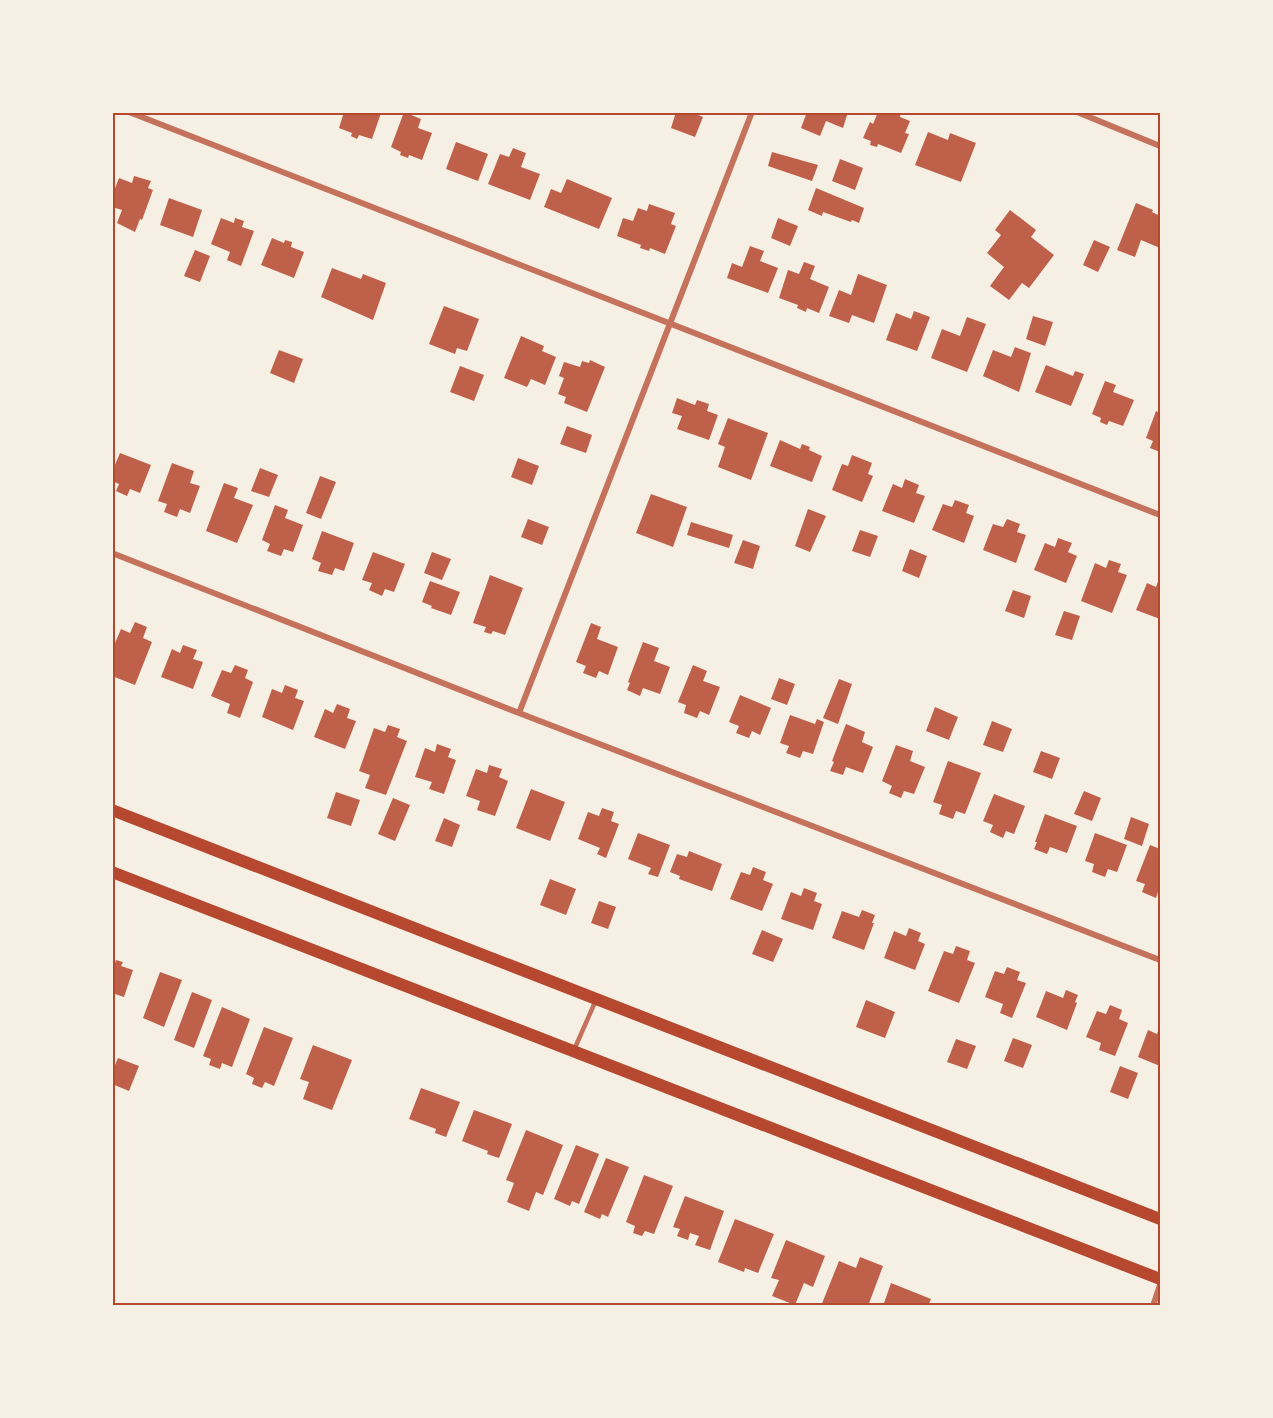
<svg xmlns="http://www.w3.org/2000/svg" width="1273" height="1418" font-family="'IBM Plex Sans',sans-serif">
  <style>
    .building { fill: #bf614a }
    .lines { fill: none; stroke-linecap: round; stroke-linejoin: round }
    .service { stroke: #c5725c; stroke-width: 4.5 }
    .minor { stroke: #c5725c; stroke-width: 6 }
    .secondary { stroke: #b5482f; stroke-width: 12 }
    .neatline { fill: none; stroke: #b5482f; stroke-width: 2 }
  </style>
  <rect width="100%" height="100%" fill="#f6efe4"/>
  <path class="building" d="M344,112L381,113L372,139L359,135L357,139L351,136L352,133L339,128Z
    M404,112L421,119L418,128L432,133L422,160L409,155L408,158L400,155L401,152L391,147Z
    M676,112H691L703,117L695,137L671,128Z
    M807,112H848L843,128L826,121L820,136L801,128Z
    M878,112H901L900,117L910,121L905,133L909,134L901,153L878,144L877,147L870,145L871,141L863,138L870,122L873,124Z
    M928,132L948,140L950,133L976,143L961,182L915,165Z
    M456,142L488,154L478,181L446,169Z
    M513,148L526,153L521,167L540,174L530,200L488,184L500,154L509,157Z
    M772,152L818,165L812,181L768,166Z
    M840,159L863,168L855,190L832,181Z
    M134,176L151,181L148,188L153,190L142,220L140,219L135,232L117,223L122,210L112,207V196L119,178L132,183Z
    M567,179L612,198L599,229L544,207L551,189L561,193Z
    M816,188L864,208L859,223L852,220L851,222L823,212L822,216L808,210Z
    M169,198L202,210L193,237L160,225Z
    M1136,203L1153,210L1152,212L1160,216V248L1141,240L1135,257L1117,250Z
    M649,204L675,213L671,224L676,226L665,254L650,248L649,251L640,248L641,245L617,236L623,218L633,221L638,208L647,211Z
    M1010,210L1036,230L1031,237L1054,255L1029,288L1022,283L1009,300L990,286L1004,267L987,253L1001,235L995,230Z
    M221,218L234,223L235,218L244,221L242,227L254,231L241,266L227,260L230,252L211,244Z
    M778,218L798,226L790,246L771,238Z
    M272,238L284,243L285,240L292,242L291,247L304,252L294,278L261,265Z
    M1094,240L1110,247L1098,272L1083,265Z
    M750,246L764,251L760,261L778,268L768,293L727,278L732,263L742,267Z
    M195,250L210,256L200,282L184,276Z
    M804,262L815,266L810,279L829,287L819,313L807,308L806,312L797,308L798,305L779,298L788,270L799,274Z
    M332,268L361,279L363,274L386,283L373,320L321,297Z
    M858,274L887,285L874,323L852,315L849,323L829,316L839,290L851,295Z
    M444,306L479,319L467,351L457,348L455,354L429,344Z
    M914,311L930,317L917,351L886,340L896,313L911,319Z
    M1033,316L1053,322L1045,346L1026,339Z
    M967,317L986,324L967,372L931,358L942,329L960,336Z
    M521,336L544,346L542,351L556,357L545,385L531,379L527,387L504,378Z
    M1015,347L1031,353L1019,392L983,376L993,350L1011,357Z
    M279,350L303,359L294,383L270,373Z
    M590,360L605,367L587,412L564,403L566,397L558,394L564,378L559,376L564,362L580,367L582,361L589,363Z
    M1046,365L1073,376L1075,371L1084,374L1071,406L1035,392Z
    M460,366L484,375L474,401L450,392Z
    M1105,381L1116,385L1113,392L1134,400L1123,426L1109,421L1107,425L1100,422L1101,418L1092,414Z
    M677,398L695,405L697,400L709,404L707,411L718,415L709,440L677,429L682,416L672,413Z
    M1156,411L1160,413V452L1150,448L1153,441L1146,438Z
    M728,418L768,433L751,480L718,467L725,447L718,444Z
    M567,426L592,435L586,453L560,444Z
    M780,440L800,449L802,444L810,447L809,450L822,456L812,482L770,466Z
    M120,453L151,465L140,493L130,489L127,496L116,491L119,484L112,481V472Z
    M852,455L872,463L868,474L873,476L862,502L832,490L842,464L848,466Z
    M518,458L539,466L532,485L511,477Z
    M172,463L194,471L190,483L200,486L190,513L180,509L177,517L164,512L167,504L158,501Z
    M260,468L278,475L269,497L251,491Z
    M320,476L336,482L321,519L306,513Z
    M905,479L919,485L916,493L925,496L914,523L882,511L893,484L902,488Z
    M224,483L238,488L234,498L253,505L237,543L206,531Z
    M651,494L687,507L673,547L636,533Z
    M955,500L969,505L966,513L974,516L964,543L932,530L943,504L952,507Z
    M275,505L288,510L285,518L303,525L293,552L284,549L281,556L267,551L270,544L262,540Z
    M808,509L826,516L810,552L795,546Z
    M528,519L549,527L542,545L521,537Z
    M1007,519L1020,524L1017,532L1026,535L1016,563L983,550L993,524L1003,527Z
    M691,522L733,535L729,548L687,535Z
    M860,530L878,536L870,557L852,551Z
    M322,531L354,543L344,571L335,568L332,575L318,571L321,563L312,559Z
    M1058,538L1072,543L1068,552L1077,556L1066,583L1034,570L1045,543L1055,547Z
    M743,540L760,546L753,569L734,563Z
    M910,549L927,556L919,578L902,571Z
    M373,552L405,564L394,592L385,589L382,596L369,590L372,583L362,580Z
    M432,552L451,559L442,580L424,573Z
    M1109,560L1121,564L1118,572L1127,575L1112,613L1081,601L1095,563L1106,568Z
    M490,575L523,588L505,635L493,631L491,634L484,632L486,627L473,623Z
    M1160,576V619L1136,610L1147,583L1156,587Z
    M430,581L460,592L451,615L431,608L432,606L422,602Z
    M1013,590L1031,596L1024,618L1005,611Z
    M1064,611L1080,616L1072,640L1055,635Z
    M135,622L147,627L143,638L152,642L135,685L112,676V650L121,629L130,633Z
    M591,623L601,627L597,639L618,647L608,675L599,671L596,678L583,673L586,666L576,662Z
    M643,642L659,648L654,661L670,667L660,694L643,688L640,696L627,690L630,683L628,682Z
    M183,645L197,650L193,659L203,662L193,689L161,677L172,649L180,653Z
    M235,665L248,670L245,678L253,682L240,718L227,713L230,704L211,696L222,670L231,673Z
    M693,665L707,671L703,681L720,687L709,715L700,711L697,718L684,713L686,705L678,702Z
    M779,678L795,684L787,705L771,699Z
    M839,679L852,684L838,724L823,718Z
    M285,685L298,690L295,698L304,701L293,730L262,717L272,689L282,693Z
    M740,695L771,708L760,735L752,731L749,738L736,733L739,726L729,722Z
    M337,704L350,709L347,718L356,721L345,749L314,737L325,709L333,713Z
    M935,707L958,717L949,740L926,731Z
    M790,715L815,724L817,719L824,722L813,754L803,751L800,758L786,753L789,746L780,743Z
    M992,721L1012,729L1003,752L983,745Z
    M846,724L865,732L862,742L873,747L863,773L846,767L843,775L830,771L834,762L832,761Z
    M388,725L400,729L397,737L407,741L386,795L365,788L370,775L359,771L374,728L385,732Z
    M437,744L451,749L448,757L456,760L444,794L429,789L432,782L415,777L425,748L435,752Z
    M896,745L913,751L910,761L925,767L914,794L904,791L901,798L889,793L892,786L882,781Z
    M1041,751L1060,758L1052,779L1033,772Z
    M948,761L981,773L965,814L956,811L953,819L939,814L942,805L933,802Z
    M489,765L502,769L499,777L508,781L495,816L477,810L480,801L466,796L476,769L487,773Z
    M531,789L565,802L550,841L516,828Z
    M1084,791L1101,798L1092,821L1074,814Z
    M336,792L360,800L351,826L327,818Z
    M994,794L1025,806L1014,834L1006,831L1003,838L990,832L993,825L983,821Z
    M393,798L410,805L395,841L378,834Z
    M602,808L614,812L611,821L619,824L606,858L597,854L600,848L578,839L588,812L599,816Z
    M1045,814L1077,826L1067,853L1050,847L1047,854L1034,849L1037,842H1035Z
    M1131,817L1149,824L1142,846L1124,839Z
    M444,818L460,825L452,847L435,841Z
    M638,833L670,845L658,877L648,874L651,868L628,859Z
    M1095,833L1127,845L1117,872L1108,869L1105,877L1092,872L1094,864L1085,861Z
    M1150,845L1160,849V890L1159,889L1156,898L1142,892L1145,884L1136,881Z
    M689,851L722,864L712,891L679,879L680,876L670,872L677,854L687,857Z
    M753,867L766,872L763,880L773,884L762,911L730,899L741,872L750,875Z
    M550,879L576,889L566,915L540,905Z
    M804,888L817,893L814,901L822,904L813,930L781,919L791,892L801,896Z
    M599,901L616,907L608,929L591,923Z
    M862,910L875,915L872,923H874L864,950L832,938L842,911L859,917Z
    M909,928L921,933L918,941L925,944L915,970L884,958L894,931L906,936Z
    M762,930L783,939L773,962L752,954Z
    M956,946L970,951L967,960L975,963L959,1003L928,991L944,951L953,954Z
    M116,960L123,962L121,966L133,970L124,997L112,993V962L115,963Z
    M1007,967L1020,972L1017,980L1026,983L1012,1018L1000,1013L1003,1004L985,997L995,971L1004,974Z
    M160,972L182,980L164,1027L143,1018Z
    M1066,990L1078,995L1075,1002L1077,1003L1067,1030L1036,1017L1046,991L1063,998Z
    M192,992L212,1000L194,1048L174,1040Z
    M866,1000L895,1012L885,1038L856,1027Z
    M1110,1005L1122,1010L1119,1019L1128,1023L1115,1056L1099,1050L1101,1043L1086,1037L1097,1011L1106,1014Z
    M222,1007L250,1019L232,1067L222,1063L220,1069L209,1065L211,1059L203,1056Z
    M1160,1026V1066L1138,1057L1148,1030L1157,1034Z
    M264,1027L293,1038L274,1086L265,1082L262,1088L252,1084L254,1078L246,1074Z
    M1013,1038L1032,1045L1023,1068L1004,1061Z
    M956,1039L976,1046L967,1069L947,1062Z
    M313,1045L352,1060L332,1110L303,1099L309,1082L300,1079Z
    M118,1058L139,1066L129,1091L112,1084V1072Z
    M1120,1066L1138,1073L1128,1099L1110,1092Z
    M421,1088L460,1102L446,1137L435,1133L436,1129L409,1119Z
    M474,1110L512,1124L499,1158L487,1154L488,1151L462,1141Z
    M526,1130L563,1145L543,1195L536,1192L529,1211L507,1202L514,1183L506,1180Z
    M576,1145L599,1154L579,1204L572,1201L570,1206L554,1199Z
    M606,1158L629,1167L608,1217L602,1214L600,1219L584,1212Z
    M644,1175L673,1186L654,1234L645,1231L642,1236L633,1233L635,1226L626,1222Z
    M685,1196L724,1211L710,1250L695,1245L699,1236L690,1233L688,1240L677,1236L680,1229L673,1227Z
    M735,1219L774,1234L758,1273L745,1268L744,1272L718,1262Z
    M786,1240L825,1256L813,1287L804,1283L795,1305L772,1296L779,1280L771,1278Z
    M860,1257L883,1266L868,1306H821L839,1261L856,1268Z
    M891,1283L931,1299L928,1306H883Z"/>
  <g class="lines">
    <path class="service" d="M574,1050L596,1000"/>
    <path class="minor" d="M129,112L1160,515
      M1077,112L1160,146
      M112,553L519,713L1160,960
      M519,713L752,112
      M1153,1306L1160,1285"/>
    <path class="secondary" d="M112,810L1160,1219
      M112,872L1160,1279"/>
  </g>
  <rect width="1273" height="1418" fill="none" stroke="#f6efe4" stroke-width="228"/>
  <rect x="114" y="114" width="1045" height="1190" class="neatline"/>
</svg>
